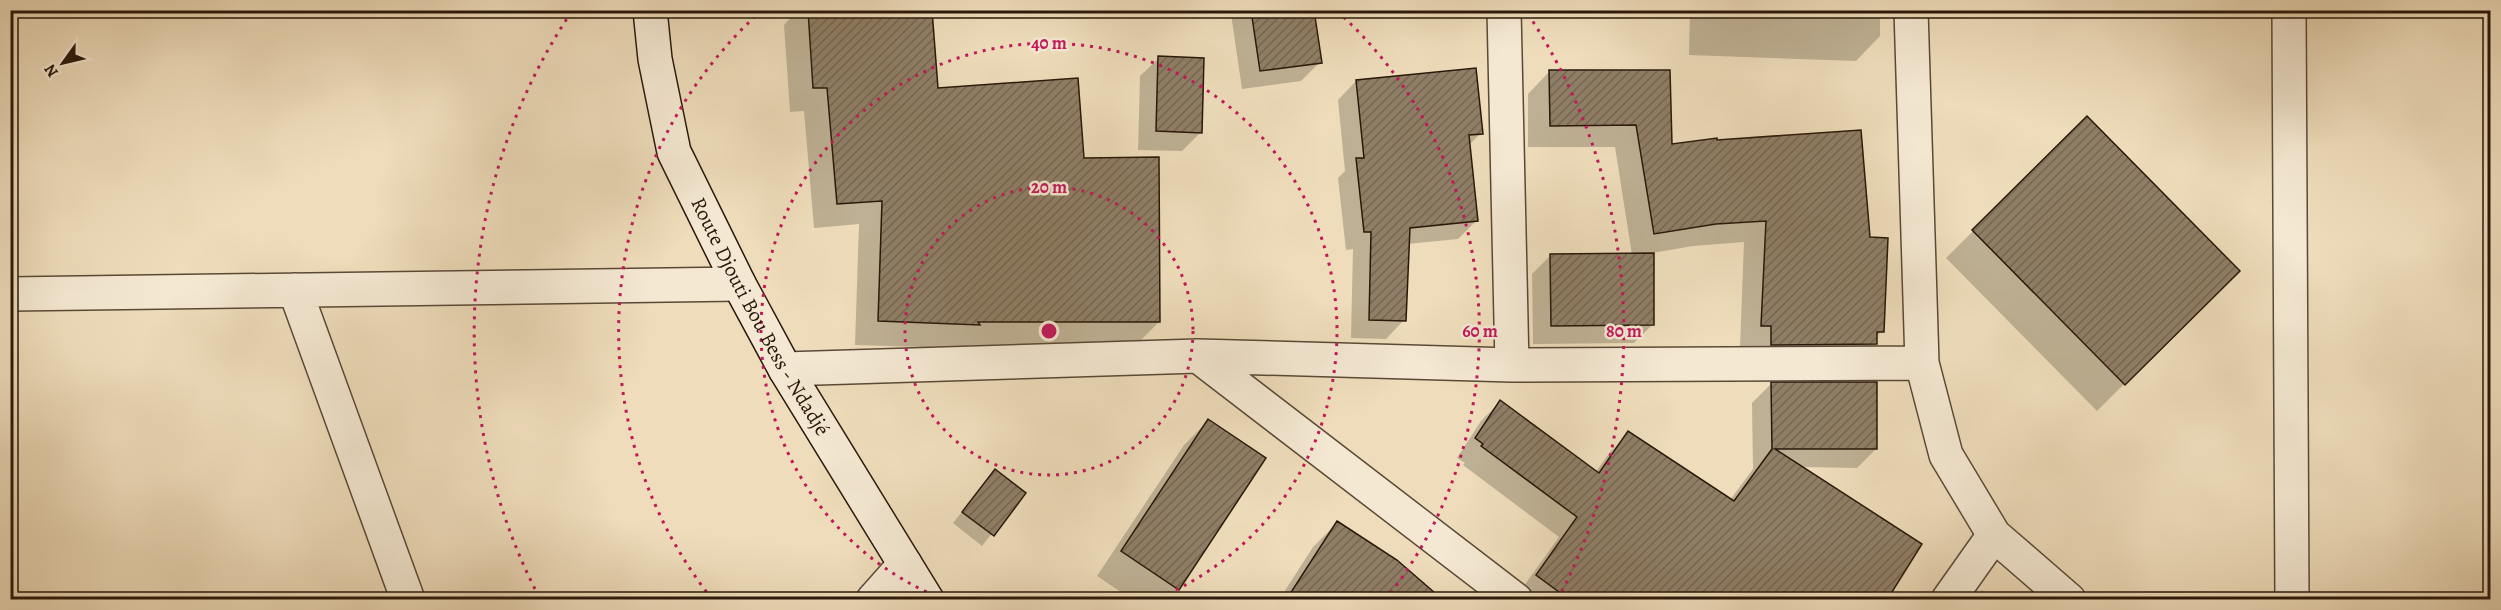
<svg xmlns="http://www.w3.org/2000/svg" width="2501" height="610" font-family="Alegreya,serif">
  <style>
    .shadow { fill: #0003 }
    .building { fill: url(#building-hatch); stroke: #29180a; stroke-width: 1.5 }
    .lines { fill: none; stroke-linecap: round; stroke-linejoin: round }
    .minor-casing { stroke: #5a4936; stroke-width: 36 }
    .secondary-casing { stroke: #29180a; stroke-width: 36 }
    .minor { stroke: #f4e8d2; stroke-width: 33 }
    .secondary { stroke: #f4e8d2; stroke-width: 33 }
    .ring { fill: none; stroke: #c2185b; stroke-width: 3; stroke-dasharray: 3 6 }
    .labels { text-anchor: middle; stroke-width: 5; stroke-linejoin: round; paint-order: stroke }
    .street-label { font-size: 21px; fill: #29180a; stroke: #f4e8d2 }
    .centre { fill: #c2185b; stroke: #f4e8d2; stroke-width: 3 }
    .ring-label { font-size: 18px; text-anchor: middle; font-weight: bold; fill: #c2185b; stroke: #f4e8d2; stroke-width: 5; stroke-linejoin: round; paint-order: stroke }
  </style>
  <defs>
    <pattern id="building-hatch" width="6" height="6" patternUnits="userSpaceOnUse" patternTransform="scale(1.5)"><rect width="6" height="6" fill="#8f7e66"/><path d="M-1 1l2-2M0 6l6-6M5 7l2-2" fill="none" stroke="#756652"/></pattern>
  </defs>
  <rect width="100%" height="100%" fill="#eedcba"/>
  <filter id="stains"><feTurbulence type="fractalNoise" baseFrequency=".00333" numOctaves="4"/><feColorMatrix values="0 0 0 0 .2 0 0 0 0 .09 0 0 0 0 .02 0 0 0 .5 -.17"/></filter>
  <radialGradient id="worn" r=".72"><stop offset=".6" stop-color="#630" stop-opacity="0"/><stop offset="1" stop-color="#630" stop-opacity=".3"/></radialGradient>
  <path class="shadow" d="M798,10H931L936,89L1083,159L1159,322L1135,346H957L955,348L855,345L859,224L814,228L804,111L790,112L784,25Z
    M1234,10H1313L1320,62L1301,81L1242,89L1231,14Z
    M1690,10H1880V36L1856,61L1689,55Z
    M1159,58L1201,132L1182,151L1138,150L1140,76Z
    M1550,71L1670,146L1868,238L1882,331L1876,337V344L1854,366L1740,347L1744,242L1693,246L1652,253L1653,324L1634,343L1533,344L1532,274L1551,255H1632L1615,147H1528V94Z
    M1356,81L1481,133L1468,146L1477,220L1458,239L1407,244L1404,320L1386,339L1351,338L1353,249L1346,250L1338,178L1345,171L1338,100Z
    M2087,118L2238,271L2097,411L1946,258Z
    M1771,384L1876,449L1857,468L1801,467L1885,600H1525L1518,594L1559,537L1463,465L1465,463L1457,458L1481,421L1500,402L1595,473L1610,452L1629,433L1730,500L1753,469L1752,403Z
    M1208,421L1264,459L1178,589L1167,600H1133L1097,576L1184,445Z
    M995,471L1024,493L982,546L953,523Z
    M1337,523L1441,600H1279L1313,547Z
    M1982,590L1994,600H1973Z"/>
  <path class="building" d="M808,10H932L938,88L1078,78L1084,158L1159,157L1160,322H978L980,325L878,321L882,201L837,204L827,88H813Z
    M1251,10H1314L1322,63L1260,71Z
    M1158,56L1204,58L1202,133L1156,131Z
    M1476,68L1483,134L1469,135L1478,221L1410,228L1406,321L1369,320L1371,232H1364L1356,158H1364L1356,80Z
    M1549,70H1670L1672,144L1717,138V140L1861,130L1870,237L1888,238L1884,332H1877V344L1771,345V326H1761L1766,221L1716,224L1654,234L1636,125L1550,126Z
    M2087,116L2240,271L2125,385L1972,230Z
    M1654,253V325L1551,326L1550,254Z
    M1771,382H1877V449H1775L1922,544L1887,600H1570L1536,575L1577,517L1481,446L1483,444L1475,438L1500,400L1599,473L1628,431L1734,501L1772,449Z
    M1208,419L1266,458L1179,590L1121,551Z
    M995,469L1026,493L994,536L962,512Z
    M1337,521L1397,560L1443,600H1286Z"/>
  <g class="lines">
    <g class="minor-casing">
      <path id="minor" d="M1504,10L1512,365
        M1911,10L1922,363L1946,455L1994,535L2069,600
        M2289,10L2292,600
        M295,290L408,600
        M10,294L739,284
        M1198,356L1516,600
        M785,369L1198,356L1512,365L1922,363
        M873,600L905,564
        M1948,600L1994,535"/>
    </g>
    <g class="secondary-casing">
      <g id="secondary">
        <path id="s1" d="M650,10L655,59L674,152L739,284L785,369L927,600"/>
      </g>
    </g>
    <use href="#minor" class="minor"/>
    <use href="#secondary" class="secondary"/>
  </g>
  <g class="ring">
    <circle cx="1049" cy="331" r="144"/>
    <path d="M943 599A288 288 0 1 1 1155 599"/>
    <path d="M712 599A431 431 0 0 1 761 11M1337 11A431 431 0 0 1 1386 599"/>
    <path d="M539 597A575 575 0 0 1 570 14M1528 14A575 575 0 0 1 1559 597"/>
  </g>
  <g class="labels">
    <g class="street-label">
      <text dy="7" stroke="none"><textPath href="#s1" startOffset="330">Route Djouti Bou Bess - Ndadjé</textPath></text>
    </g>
  </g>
  <circle cx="1049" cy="331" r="9" class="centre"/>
  <g class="ring-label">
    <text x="1049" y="49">40 m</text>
    <text x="1049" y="193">20 m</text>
    <text x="1480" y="337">60 m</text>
    <text x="1624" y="337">80 m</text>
  </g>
  <rect width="2501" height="610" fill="none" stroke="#eedcba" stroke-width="36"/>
  <rect x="12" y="12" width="2477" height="586" fill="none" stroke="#29180a" stroke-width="3"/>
  <rect x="18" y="18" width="2465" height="574" fill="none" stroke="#29180a" stroke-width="1.5"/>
  <g transform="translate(63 63) rotate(236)" stroke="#f4e8d2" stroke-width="4.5" paint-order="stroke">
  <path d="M0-4.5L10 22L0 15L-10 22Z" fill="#29180a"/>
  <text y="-9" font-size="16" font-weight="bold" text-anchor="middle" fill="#29180a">N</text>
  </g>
  <rect width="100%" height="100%" filter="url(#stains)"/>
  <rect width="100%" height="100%" fill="url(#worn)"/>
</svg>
